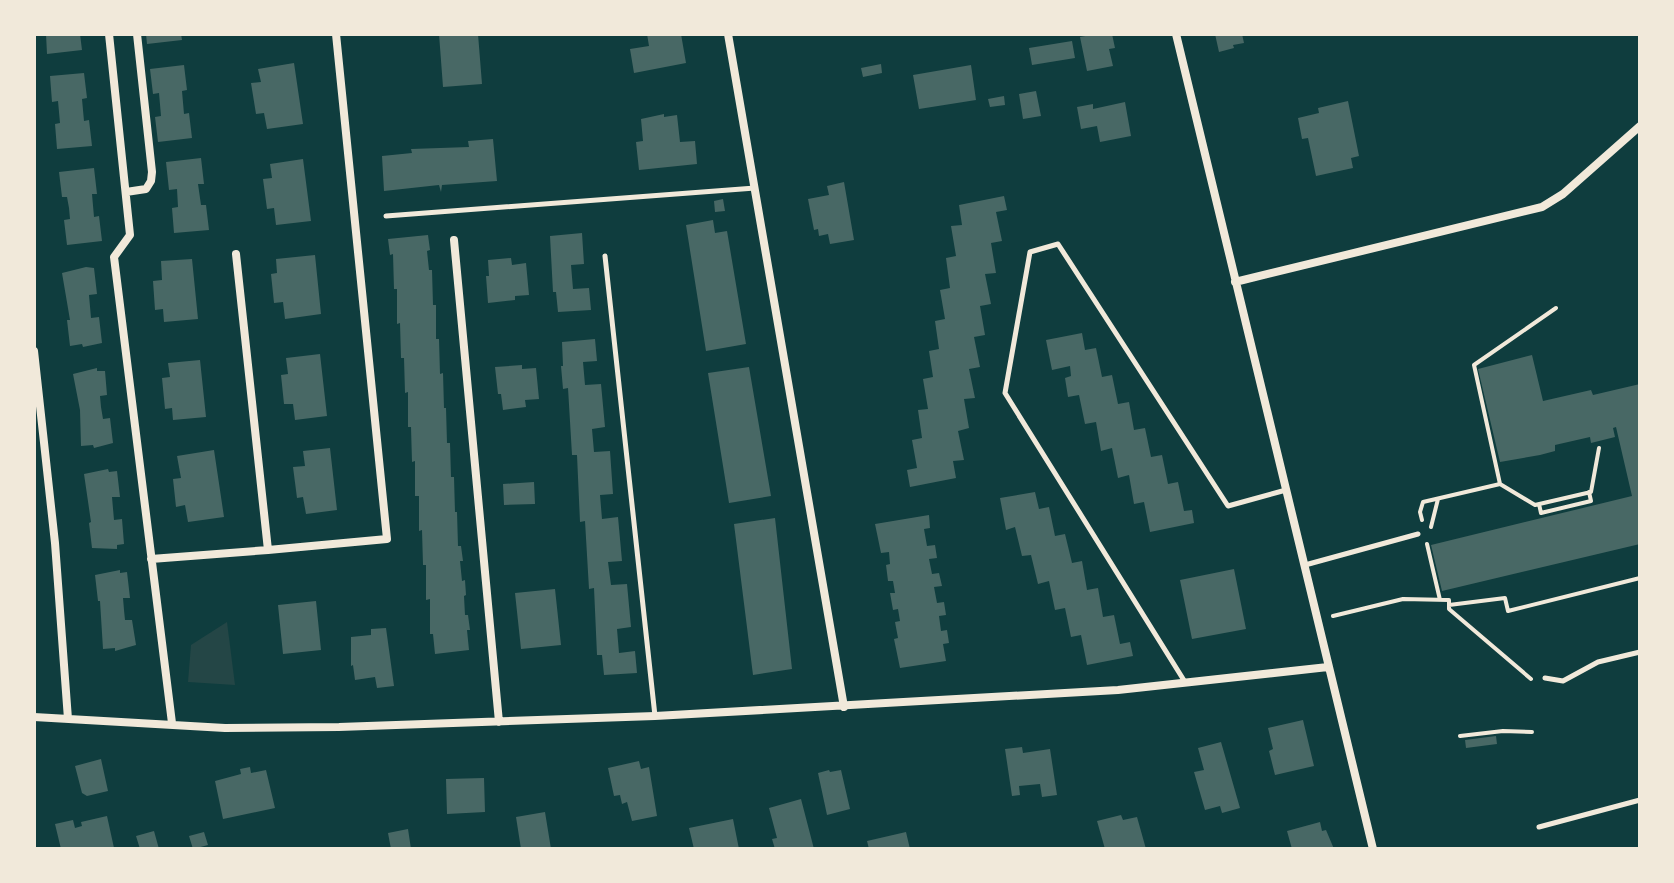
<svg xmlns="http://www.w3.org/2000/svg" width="1674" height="883" font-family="Spectral,serif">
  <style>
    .green { fill: #244646 }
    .building { fill: #486865 }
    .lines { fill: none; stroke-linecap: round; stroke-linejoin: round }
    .path { stroke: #f1e9da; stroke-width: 4 }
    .service { stroke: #f1e9da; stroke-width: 5 }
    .minor { stroke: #f1e9da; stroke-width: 8 }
  </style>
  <rect width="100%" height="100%" fill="#0f3d3e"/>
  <path class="green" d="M227,622L235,685L188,682L191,645Z"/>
  <path class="building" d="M46,34H80L82,50L47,54Z
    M146,34H181L182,40L147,44Z
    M439,34H478L482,84L443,87Z
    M647,34H681L686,63L634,73L630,49L649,46Z
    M1096,34H1112L1115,48L1109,49L1113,66L1087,71L1080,37Z
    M1215,34H1242L1244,43L1233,45L1234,48L1219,52Z
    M1072,41L1075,58L1032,65L1029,48Z
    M294,63L303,124L267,129L264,113L256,114L251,83L261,82L258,69Z
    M881,64L882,73L863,77L861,68Z
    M184,65L187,90L182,91L184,114L189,113L192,138L158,142L155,117L161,116L159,93L153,94L150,69Z
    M971,65L976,100L919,109L913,75Z
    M84,73L87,98L82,99L84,121L89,120L92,146L57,149L55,124L60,123L58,101L52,102L50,76Z
    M1036,91L1041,116L1023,119L1019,94Z
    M1004,96L1005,105L990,107L988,99Z
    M1348,101L1359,156L1351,158L1353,168L1316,176L1308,138L1302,139L1298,118L1319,113L1318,108Z
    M1125,102L1131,136L1100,142L1097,126L1081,129L1077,107L1093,104V109Z
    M664,114V117L677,115L680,142L695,141L697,164L639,170L636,142L643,141L641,119Z
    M493,139L497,181L442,185L441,192L439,185L384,191L382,156L412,153L411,149L469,147L468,141Z
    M201,158L204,184H198L201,205H206L209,230L174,233L172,208L178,207L177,189L169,190L166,162Z
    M303,159L311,221L276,225L274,208L267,209L263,179L272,178L270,164Z
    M94,168L97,194H92L94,217L99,216L102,241L67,245L64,220L70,219L69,208L67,197H62L59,172Z
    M844,182L854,240L830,244L828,234L819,236L818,229L814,230L808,199L829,195L827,186Z
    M1004,196L1007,210L996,212L1002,241L991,243L996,273L985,274L991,304L980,306L985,335L974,337L980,367L969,369L975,398L964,399L969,428L958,431L964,460L953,461L956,478L910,487L907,470L917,468L912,440L922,438L918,410L928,409L923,379L933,377L929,351L939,349L935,321L945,319L940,290L950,288L946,258L956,256L951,226L962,225L959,205Z
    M723,199L725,211L715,212L714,201Z
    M713,220L715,233L727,231L746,344L706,351L686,225Z
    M582,233L584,264L571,265L573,289L589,288L591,310L558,312L556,292H553L550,236Z
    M428,235L430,250L427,251L429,270H432L433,305H436V339H439L440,374L443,373L444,408H446L447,443H450L451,477H454L455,512H457L458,546H461L463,561H460L462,581L465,580L466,595L464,596L465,615H468L470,630H467L469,650L435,654L433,634H430V599L426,600V565H423L422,530L419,531V496H415V461L412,462L411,427H408V392L405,393L404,358H401L400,323L397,324V289H394L393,254L390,255L388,239Z
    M315,255L321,314L285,319L283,302L274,303L271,274L277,273L276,259Z
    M511,258L512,265L526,263L529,295L515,296V300L488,303L486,276H489L488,260Z
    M192,259L198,319L164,322L163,309L155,310L153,281L162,280L161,261Z
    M86,267L94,268L97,294L89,295L91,318L99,317L102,343L83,347L82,344L70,346L67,320H70L62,273Z
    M1082,333L1085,350L1096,348L1102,377L1112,375L1118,404L1129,402L1134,430L1145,428L1151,457L1162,455L1168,484L1178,482L1184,511L1192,510L1194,523L1150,532L1144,502L1134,504L1129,475L1118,478L1112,448L1101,451L1096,422L1085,424L1079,395L1068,397L1065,378L1071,376L1070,366L1052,370L1046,340Z
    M595,339L597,361L583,362L585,385L601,384L605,427L592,429L594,452L610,451L613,494L600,495L602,519L618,517L622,561L608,562L611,585L627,584L631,627L617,629L619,653L635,651L637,673L604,675L602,655H597L594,588L589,589L585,521L580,522L577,455H572L568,388L563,389L561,366H563L562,342Z
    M320,354L327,416L295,420L293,404H284L281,375L288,374L286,358Z
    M1532,355L1543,401L1591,390L1593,395L1640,384V544L1442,591L1431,545L1632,496L1616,427L1613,428L1615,437L1591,443L1590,437L1555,445V451L1540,455L1500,462L1478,369Z
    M200,360L206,417L173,420L172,408L165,409L162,378L170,377L168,363Z
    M522,365V369L536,368L539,399L525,400L526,407L503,410L501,394H498L495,367Z
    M749,367L771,496L729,503L708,373Z
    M97,368V371H105L107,395L100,396L101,407L103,419L110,418L113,443L94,448L93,445L81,446L80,410L73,374Z
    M330,448L337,510L306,514L303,497L297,498L293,467L305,466L303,451Z
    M214,450L224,517L188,522L185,505L176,507L173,479L181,478L177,456Z
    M108,469L109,472L117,471L120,497H112L114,520L122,519L124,544L117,545V549L92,548L89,523L91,522L84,474Z
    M534,482L535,504L504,505L503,484Z
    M1035,492L1039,509L1049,507L1055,536L1065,534L1072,563L1082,561L1087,590L1098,588L1103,617L1114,615L1120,644L1130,642L1133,656L1087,665L1081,635L1071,637L1065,608L1055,610L1049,581L1038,584L1031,555L1022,556L1015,527L1006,530L1000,498Z
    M929,515L930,528L924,529L927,546L935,545L937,558L929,559L932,574L939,573L942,586L934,587L937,603L944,602L946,615L939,616L941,631L947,630L949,643L943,644L946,661L900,668L894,639L898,638L895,622L900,621L898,609L893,610L890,593H895L893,581H888L886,565L890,564L889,552L881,553L875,524Z
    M775,518L792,669L753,675L734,524Z
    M1234,569L1246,629L1192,639L1180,580Z
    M120,570V573L127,572L130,598H123L124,610L125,620H132L136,645L115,651V648L103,649L100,601H98L95,575Z
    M555,589L561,645L521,649L515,593Z
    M316,601L321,650L283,654L278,605Z
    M386,628L394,686L377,688L375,677L355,680L353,665L351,666V637L371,635V629Z
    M1303,720L1314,766L1275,775L1269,751L1273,749L1268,728Z
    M1496,736L1497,744L1466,748L1465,740Z
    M1221,742L1240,808L1222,813L1220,806L1205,810L1194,772L1204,770L1198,748Z
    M1022,747L1023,753L1050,749L1057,795L1042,797L1040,784L1019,786L1020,795L1012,796L1005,749Z
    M101,759L108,791L87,796L82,793L75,766Z
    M639,761L641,769L649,767L657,816L632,821L627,802L622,804L620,795L614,796L608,768Z
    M250,767L251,773L266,770L275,808L223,819L215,781L241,774L240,769Z
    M829,770L830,772L841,770L850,809L827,815L818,773Z
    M484,778L485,812L447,814L446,779Z
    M801,799L814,849H775L772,839L777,838L769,808Z
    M545,812L551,849H541V847L521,849L516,817Z
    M1121,815L1123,820L1137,817L1146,849H1105L1097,821Z
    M107,816L114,848L61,849L55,824L73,820L75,828L82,826L81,822Z
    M733,819L739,849H694L689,828Z
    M1320,822L1322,831L1326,830L1334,849H1292L1287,831Z
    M408,829L411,849H391L388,833Z
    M154,831L159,849H140L136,836Z
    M204,832L208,845L193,849L189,836Z
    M906,832L910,849H869L867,841Z"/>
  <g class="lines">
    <path class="path" d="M1556,308L1474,365L1500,484L1535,505L1591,492L1599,448
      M1539,504L1541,513L1545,512L1591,501L1589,492
      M1422,520L1420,512L1423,502L1500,484
      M1431,527L1438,499
      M1427,544L1440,600
      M1449,605V609L1531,679
      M1333,616L1403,599L1449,600V605L1505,598L1508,611L1640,578
      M1460,736L1503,731L1532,732"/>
    <path class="service" d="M386,216L755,188
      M605,256L655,716
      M1305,565L1418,534
      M1545,678L1563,681L1598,662L1640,652
      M1185,682L1005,393L1030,252L1058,244L1228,506L1286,490
      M1539,827L1640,800"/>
    <path class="minor" d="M109,34L130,235L114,257L172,723
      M728,34L844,707
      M1176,34L1373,849
      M126,192L146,189L151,181L152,172L137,34
      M454,240L499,722
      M1235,282L1542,207L1563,194L1640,126
      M34,351L55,543L68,719
      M268,550L387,539L336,34
      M151,559L268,550L236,254
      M34,717L225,728L339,727L655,716L1118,690L1328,667"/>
  </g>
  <rect width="1674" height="883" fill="none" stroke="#f1e9da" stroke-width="72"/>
</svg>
